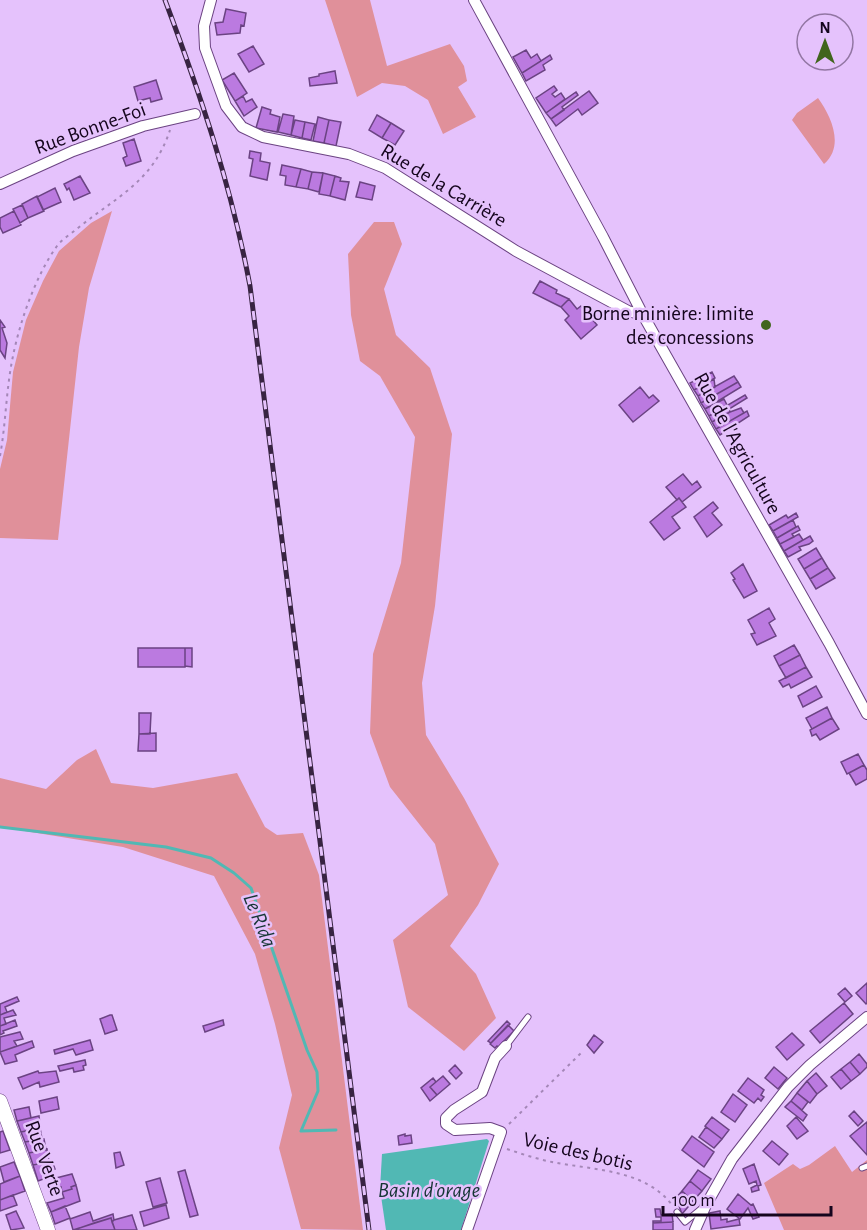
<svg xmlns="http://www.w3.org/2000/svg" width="867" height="1230" font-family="'Alegreya Sans',sans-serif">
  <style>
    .green { fill: #e0909a }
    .water { fill: #51b8b4 }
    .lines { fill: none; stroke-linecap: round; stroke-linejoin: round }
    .stream { stroke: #51b8b4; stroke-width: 3 }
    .building { fill: #bb7ae0; stroke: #6b4383; stroke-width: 1.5 }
    .service-casing { stroke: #6b4382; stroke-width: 7 }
    .minor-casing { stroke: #6b4382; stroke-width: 12 }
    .tertiary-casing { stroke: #6b4382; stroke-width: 15 }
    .path { stroke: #a487b7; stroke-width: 2; stroke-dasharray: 3 4.5; stroke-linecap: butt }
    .service { stroke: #fff; stroke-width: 5 }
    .minor { stroke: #fff; stroke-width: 10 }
    .tertiary { stroke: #fff; stroke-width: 14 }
    .rail-casing { stroke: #382442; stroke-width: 5 }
    .rail { stroke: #e5c2fc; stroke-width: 3; stroke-dasharray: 9; stroke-linecap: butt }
    .poi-dot { fill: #41651d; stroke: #e5c2fc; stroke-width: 2 }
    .labels { text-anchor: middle; stroke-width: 5; stroke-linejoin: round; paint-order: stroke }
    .street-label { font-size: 21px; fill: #15051d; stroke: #e5c2fc }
    .poi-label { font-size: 21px; fill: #15051d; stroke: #e5c2fc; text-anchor: end }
    .water-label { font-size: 22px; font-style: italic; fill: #163635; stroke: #e5c2fc }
  </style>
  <rect width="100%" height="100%" fill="#e5c2fc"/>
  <path class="green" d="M325,0H370L387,66L450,44L464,66L467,81L458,87L476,117L443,134L428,100L405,86L382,83L357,97Z
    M818,98C831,116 845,146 824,164L792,120L797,113Z
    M112,211L89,288L79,347L58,540L0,538V469L7,440L13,372L26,320L43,281L59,251L91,223Z
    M374,222H394L402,244L384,289L396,335L430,368L452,434L435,606L422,683L426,735L464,798L499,864L478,905L450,946L476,974L496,1018L464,1051L408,1007L393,940L448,895L435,844L390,787L370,733L373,654L401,563L415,437L380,376L360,361L351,315L348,254Z
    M96,749L111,783L153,788L237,773L265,827L277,835L303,833L319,875L363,1230L301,1229L279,1148L292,1095L275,1024L255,954L214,876L123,847L0,827V778L46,789L77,760Z
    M835,1146L852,1172L867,1160V1230H784L764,1183L793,1164L800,1169L809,1165Z"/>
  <path class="water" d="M487,1139L489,1141L461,1230H386L380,1189L382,1154Z"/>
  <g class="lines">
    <path class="stream" d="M0,827L166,847L211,858L234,873L251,888L307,1050L317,1072L318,1091L301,1131L336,1130"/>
  </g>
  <path class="building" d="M226,9L246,13L244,26L241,25L240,33L217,35L215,23L223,22Z
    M253,46L264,64L249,72L238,54Z
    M526,50L531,58L537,54L541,61L522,73L513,57Z
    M550,55L552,59L543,65L545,70L526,81L522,73Z
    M335,71L337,83L310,86L309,78L319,76V74Z
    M234,73L247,93L235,101L222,80Z
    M156,80L162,99L151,102L150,98L138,101L134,87Z
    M554,86L557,90L552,94L555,97L561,93L565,99L546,113L536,98Z
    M589,91L598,103L582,115L578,109L556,126L551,119Z
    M576,92L578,95L562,107L564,110L551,119L546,113Z
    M243,96L246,102L252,99L257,107L244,116L235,101Z
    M262,107L271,110L270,114L280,117L277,132L256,128Z
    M283,114L294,116L291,135L278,132Z
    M377,115L391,123L382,138L369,130Z
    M318,117L329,120L324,143L313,141Z
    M295,120L305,122L302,138L291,135Z
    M329,120L341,122L336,146L324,143Z
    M305,122L315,124L311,140L302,138Z
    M391,123L404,131L395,145L382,138Z
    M134,139L141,161L126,166L123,158L127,156L123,143Z
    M250,151L261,153L260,161L270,163L267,180L250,176L253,159L249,158Z
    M282,165L301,169L296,187L285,185L286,176L280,175Z
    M301,169L312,172L308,189L296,187Z
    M312,172L323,173L319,192L308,189Z
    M323,173L335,176L330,196L319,194Z
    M80,176L90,193L74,200L69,188L67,190L64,184Z
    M335,176L341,178L340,181L349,182L345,200L330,196Z
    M360,182L375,186L372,200L356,197Z
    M55,188L61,202L43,210L37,197Z
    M37,196L44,211L28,218L22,204Z
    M22,205L28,218L20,223L13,209Z
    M14,211L21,225L3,233L0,227V218Z
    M540,281L557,290L556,293L569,299L561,307L533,293Z
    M569,299L577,309L581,306L597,325L581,339L565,320L569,316L561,307Z
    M0,320L5,327L2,328L7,343L5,358L0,350Z
    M712,372L715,378L694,390L690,383Z
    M734,376L738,382L701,403L698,396Z
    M714,379L715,387L698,396L694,390Z
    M738,382L741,387L705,409L701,403Z
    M640,387L649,398L653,395L659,401L633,422L619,405Z
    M745,395L747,398L729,409L730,412L712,422L709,416Z
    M724,399L727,405L709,416L705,409Z
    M741,408L744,413L716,429L712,422L730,412Z
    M747,411L749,416L720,435L716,429Z
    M683,474L692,485L697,481L701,487L682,502L679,498L677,500L666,487Z
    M679,498L686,507L672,517L680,528L664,540L650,522Z
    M713,502L718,508L712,513L722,525L707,537L694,517Z
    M796,513L798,517L773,531L769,525L786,515L788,518Z
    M793,520L796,527L777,538L773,531Z
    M798,526L800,530L792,534L794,537L780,544L777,538Z
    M799,534L803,540L784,551L780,544Z
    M810,536L813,541L809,544L799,547L801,550L788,557L784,551Z
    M816,548L822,558L804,569L798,559Z
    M822,558L828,568L810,579L804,569Z
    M743,564L757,591L744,598L733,580L735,579L731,573Z
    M828,568L835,578L816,589L810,579Z
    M769,608L775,619L769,623L776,636L757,645L751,634L755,633L748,620Z
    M794,645L800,655L779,666L774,656Z
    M138,648H185V667H138Z
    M185,648H192V667L185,666Z
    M800,655L806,667L786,678L779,666Z
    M806,667L812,677L791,688L789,684L783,687L779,681Z
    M816,686L822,697L803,707L798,696Z
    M827,707L832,718L812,729L806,718Z
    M139,713H151L150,734H139Z
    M832,718L839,729L820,740L816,734L812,736L810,730Z
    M156,733V751H138L139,734Z
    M858,754L864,765L847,774L841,762Z
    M864,765L867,770V779L856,785L849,773Z
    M867,983V1003L866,1004L856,993Z
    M845,988L852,996L845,1002L838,994Z
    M17,997L19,1001L5,1007L7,1012L0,1015V1004Z
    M844,1003L853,1014L820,1043L810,1031Z
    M13,1010L16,1015L4,1018L6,1024L0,1026V1015Z
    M110,1015H112L117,1030L105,1034L100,1019Z
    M15,1020L17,1026L3,1031L4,1033L0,1035V1026Z
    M223,1020L224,1025L205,1032L203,1026Z
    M507,1021L510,1024L491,1043L488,1041Z
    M508,1025L514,1031L503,1042L505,1044L501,1049L497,1046L495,1048L490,1044Z
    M20,1032L23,1039L14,1041L17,1046L0,1052V1037Z
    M792,1033L804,1045L787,1060L776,1047Z
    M594,1035L603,1042L594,1053L587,1045Z
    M90,1040L93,1050L76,1055L73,1049L55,1054L54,1050Z
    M32,1041L34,1047L15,1055L17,1061L5,1064L0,1052Z
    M859,1054L867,1064V1067L860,1074L850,1062Z
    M85,1060L86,1065L83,1066L84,1070L74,1072L73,1068L60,1071L58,1066Z
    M850,1062L860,1074L851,1081L841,1069Z
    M455,1065L462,1073L456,1079L449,1071Z
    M774,1067L787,1078L778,1089L765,1078Z
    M841,1069L851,1081L841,1089L831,1077Z
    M38,1071L39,1073L56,1071L59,1082L40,1087L39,1082L23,1089L18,1078Z
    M816,1073L827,1086L817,1094L807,1081Z
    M443,1076L450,1084L437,1095L430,1087Z
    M433,1078L436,1082L430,1087L437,1095L430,1101L421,1088Z
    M748,1078L764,1090L761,1095L764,1097L761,1101L758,1098L754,1103L738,1091Z
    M807,1081L817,1094L810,1103L797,1093Z
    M797,1093L808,1102L802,1110L791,1101Z
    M733,1094L747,1105L735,1122L721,1112Z
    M57,1097L59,1109L41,1113L39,1101Z
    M791,1101L807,1115L803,1121L785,1107Z
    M29,1107L31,1118L17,1121L14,1110Z
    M854,1111L863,1121L858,1126L849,1116Z
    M39,1116L40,1124H38L39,1128L21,1132L17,1121Z
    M712,1117L729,1130L722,1139L705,1126Z
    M796,1117L808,1131L797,1139L787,1126Z
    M867,1122V1155L850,1136Z
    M706,1127L722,1139L714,1148L699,1137Z
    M40,1128L42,1139L25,1142L21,1132Z
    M3,1131L10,1150L0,1153V1132Z
    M405,1134V1136L411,1135L412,1143L399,1145L398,1136Z
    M692,1136L714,1152L704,1167L682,1150Z
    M42,1139H44L46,1150L29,1153L25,1142Z
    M772,1141L788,1154L779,1165L763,1151Z
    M47,1149L49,1162L33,1165L29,1153Z
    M120,1152L124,1165L116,1168L114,1153Z
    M52,1161L55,1169L52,1170L54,1175L38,1181L33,1165Z
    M14,1162L20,1176L4,1182L0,1167Z
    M754,1164L761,1185L758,1186L759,1190L752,1192L751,1188L757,1185L756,1181L749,1184L743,1169Z
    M185,1170L198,1215L190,1217L178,1172Z
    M698,1170L711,1179L702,1191L690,1181Z
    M72,1174L76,1185L71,1187L72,1189L62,1192L61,1187L55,1189L52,1179Z
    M20,1176L25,1191L0,1200V1184Z
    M160,1178L167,1203L153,1207L146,1182Z
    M690,1181L702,1191L693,1201L682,1191Z
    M76,1185L80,1201L51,1212L47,1203L64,1198L62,1192L72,1189L71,1187Z
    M682,1191L693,1201L682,1214L676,1198Z
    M738,1194L751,1205L753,1204L759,1217L753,1219L748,1208L740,1219L727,1209Z
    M13,1195L17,1205L0,1211V1200Z
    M166,1205L169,1218L144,1226L140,1212Z
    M65,1206L70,1218L55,1224L51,1212Z
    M655,1209H660L661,1215L672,1214L673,1222L653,1223V1221H661V1217H656Z
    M16,1211L24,1228L11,1230L6,1215Z
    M720,1211L721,1220L727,1219V1222L739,1219L740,1225L711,1229L709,1213Z
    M90,1212L93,1221L113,1214L114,1220L112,1222L111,1218L73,1230L70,1219Z
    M132,1215L137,1230H115L112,1222L114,1220Z
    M111,1218L115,1230H74L94,1223Z
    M673,1222V1230H653V1223Z"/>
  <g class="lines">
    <g class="service-casing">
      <path id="service" d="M506,1046L528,1017
        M862,1168L867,1166
        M677,1212L685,1222L702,1208"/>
    </g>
    <g class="minor-casing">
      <path id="minor" d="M211,0L204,26L205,48L226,106L242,127L263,137L349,154L385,168L516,251L628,311L643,315
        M474,0L603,237L643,315L829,643L867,714
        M0,184L73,151L143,126L195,114
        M467,1230L501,1132L490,1128L455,1130L446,1124V1118L454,1110L482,1092L495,1058L506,1046
        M695,1230L706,1205L732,1159L788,1087L810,1065L867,1017"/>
    </g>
    <g class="tertiary-casing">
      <path id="tertiary" d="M0,1101L48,1230"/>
    </g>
    <path class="path" d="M0,456C6,423 6,389 13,356C20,321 36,275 57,246C62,239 71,234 78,228C116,197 153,182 170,130
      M509,1124L581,1053
      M507,1149C522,1154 537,1159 552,1162C592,1170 645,1169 672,1205"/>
    <use href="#service" class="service"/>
    <use href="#minor" class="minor"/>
    <use href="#tertiary" class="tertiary"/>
    <g class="rail-casing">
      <path id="rail" d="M165,0C201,96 231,185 250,286L369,1230"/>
    </g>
    <use href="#rail" class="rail"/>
  </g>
  <circle class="poi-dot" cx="766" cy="325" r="6"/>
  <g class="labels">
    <g class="street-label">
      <text transform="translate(90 128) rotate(-20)" y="7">Rue Bonne-Foi</text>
      <text transform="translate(444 185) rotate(31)" y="7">Rue de la Carrière</text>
      <text transform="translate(738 443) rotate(61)" y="7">Rue de l'Agriculture</text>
      <text transform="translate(578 1151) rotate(13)" y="7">Voie des botis</text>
      <text transform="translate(45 1158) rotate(70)" y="7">Rue Verte</text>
    </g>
    <g class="poi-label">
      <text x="754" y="320">Borne minière: limite<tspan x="754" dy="24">des concessions</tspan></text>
    </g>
    <g class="water-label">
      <text transform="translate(261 920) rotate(68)" y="8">Le Rida</text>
      <text x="429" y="1197">Basin d'orage</text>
    </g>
  </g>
  <g transform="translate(825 42)"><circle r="28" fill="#e5c2fc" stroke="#9276a3" stroke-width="1.5"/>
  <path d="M0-4.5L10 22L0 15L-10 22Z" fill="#41651d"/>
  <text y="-9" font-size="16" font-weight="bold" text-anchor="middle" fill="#15051d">N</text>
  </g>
  <path d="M663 1206v9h168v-9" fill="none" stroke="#15051d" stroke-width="3"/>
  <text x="672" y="1206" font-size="18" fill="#15051d" stroke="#e5c2fc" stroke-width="4.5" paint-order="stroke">100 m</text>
</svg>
